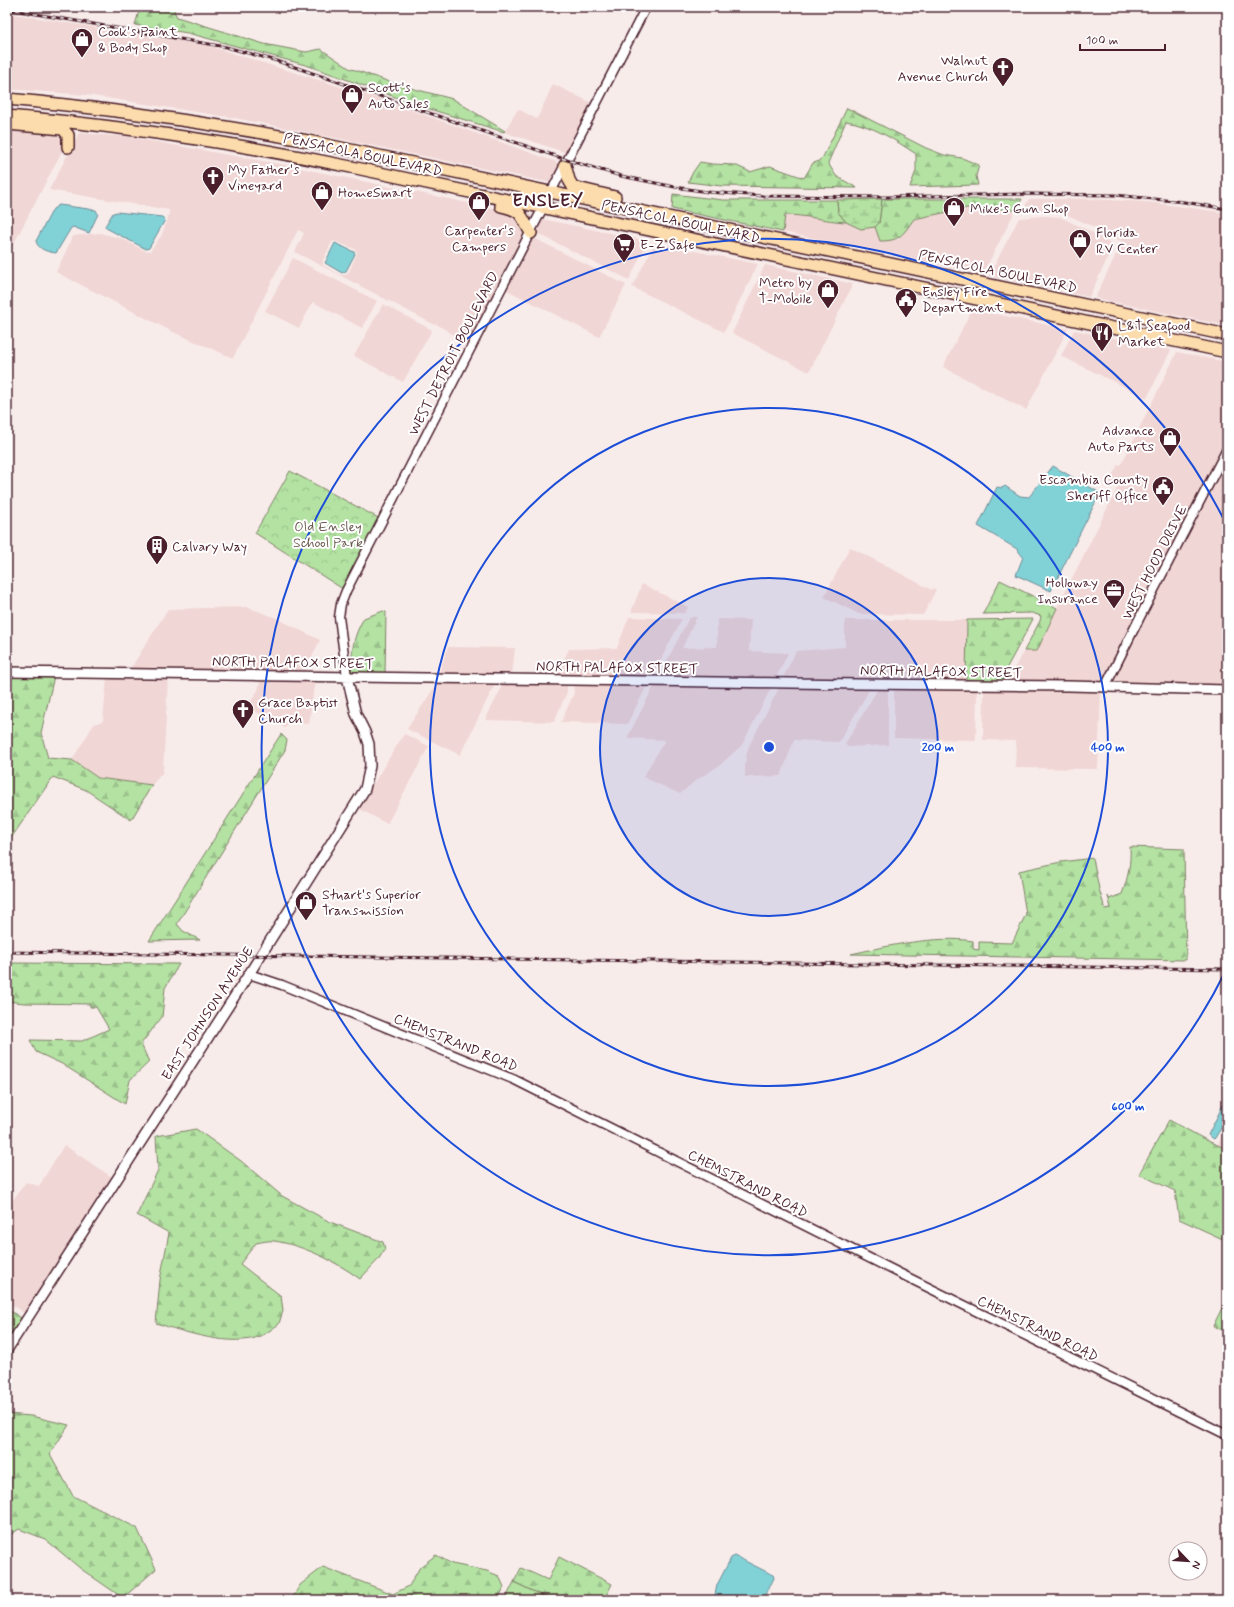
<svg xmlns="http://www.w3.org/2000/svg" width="1234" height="1607" font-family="Mynerve,sans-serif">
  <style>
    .built { fill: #f0d6d4; fill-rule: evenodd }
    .grass { fill: url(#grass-tufts); stroke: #7e8066 }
    .forest { fill: url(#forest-firs); stroke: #7e8066 }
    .wetland { fill: url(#wetland-marsh); stroke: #7e8066 }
    .park { fill: url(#park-crowns); stroke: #7e8066 }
    .water { fill: #81d2d7; stroke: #6b8a92 }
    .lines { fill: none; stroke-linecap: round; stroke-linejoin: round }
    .tertiary-casing { stroke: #4a1f2b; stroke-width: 11 }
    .secondary-casing { stroke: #4a1f2b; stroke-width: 12 }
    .trunk-casing { stroke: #4a1f2b; stroke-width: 14 }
    .tertiary { stroke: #fff; stroke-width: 8 }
    .secondary { stroke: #fff; stroke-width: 9 }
    .trunk { stroke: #fcdcac; stroke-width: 11 }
    .rail-casing { stroke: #4a1f2b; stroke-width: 3 }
    .rail { stroke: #fff; stroke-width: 1.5; stroke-dasharray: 4.5; stroke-linecap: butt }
    .ring { fill: none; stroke: #1d4ed8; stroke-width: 2 }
    .labels { text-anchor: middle; stroke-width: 4; stroke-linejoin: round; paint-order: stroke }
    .poi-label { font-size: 14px; fill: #4a1f2b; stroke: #fff; text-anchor: start }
    .street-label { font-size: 14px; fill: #4a1f2b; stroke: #fff }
    .park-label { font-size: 14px; fill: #6a5a4f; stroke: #fff }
    .district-label { font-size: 18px; font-weight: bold; letter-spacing: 1px; fill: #4a1f2b; stroke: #fff }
    .centre { fill: #1d4ed8; stroke: #fff; stroke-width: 2 }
    .ring-label { font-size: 12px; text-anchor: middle; font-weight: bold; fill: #1d4ed8; stroke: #fff; stroke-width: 4; stroke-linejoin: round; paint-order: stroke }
  </style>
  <defs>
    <pattern id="grass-tufts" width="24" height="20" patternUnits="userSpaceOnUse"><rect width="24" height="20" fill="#b3e2a2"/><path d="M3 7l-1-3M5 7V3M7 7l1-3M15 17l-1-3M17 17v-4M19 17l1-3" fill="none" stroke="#9bc18c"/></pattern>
    <pattern id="forest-firs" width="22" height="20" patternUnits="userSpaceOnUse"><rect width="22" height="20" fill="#b3e2a2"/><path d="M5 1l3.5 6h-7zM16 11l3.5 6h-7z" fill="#9bc18c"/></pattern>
    <pattern id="wetland-marsh" width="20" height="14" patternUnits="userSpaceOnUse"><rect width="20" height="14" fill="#b3e2a2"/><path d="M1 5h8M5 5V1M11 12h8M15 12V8" fill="none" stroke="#9bc18c"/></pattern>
    <pattern id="park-crowns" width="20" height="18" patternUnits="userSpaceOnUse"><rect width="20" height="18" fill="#b3e2a2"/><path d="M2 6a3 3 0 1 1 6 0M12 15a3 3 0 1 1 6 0" fill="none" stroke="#9bc18c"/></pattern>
  </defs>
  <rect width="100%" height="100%" fill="#f8eceb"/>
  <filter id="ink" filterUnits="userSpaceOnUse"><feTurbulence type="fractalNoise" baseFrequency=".025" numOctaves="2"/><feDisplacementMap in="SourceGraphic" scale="8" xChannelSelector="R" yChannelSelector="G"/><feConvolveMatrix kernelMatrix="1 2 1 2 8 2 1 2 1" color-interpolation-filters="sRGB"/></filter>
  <g filter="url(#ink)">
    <path class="built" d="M7,13L209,46L377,98L562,164L552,183L375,146L235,118L87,95L7,89Z
      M553,84L592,103L567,153L504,132L518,109L537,119Z
      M7,127L72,132L12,247L7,244Z
      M79,133L129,137L285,165L535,217L469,344L436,324L435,325L295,252L304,233L298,230L233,358L173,332L56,272L73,236L100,233L123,239L145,251H150L161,236L167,222L169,212V210L49,190ZM334,241L355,249L357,253L349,272L345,275H340L323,265V260L332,242Z
      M1029,199H1088L1148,202L1227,213V326L1095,298L1122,242L1099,229L1058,211L1043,210L1022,212Z
      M967,208L1016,210L1013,213V215L983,274L783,232L785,215H801L829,221L846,222L861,229L875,227L880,241L899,239L914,219Z
      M1044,216L1060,217L1096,234L1114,245L1089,297L989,276L1019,218Z
      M542,219L648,241L629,280L535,232Z
      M532,237L626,285L599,337L505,289Z
      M655,243L758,264L724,332L632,287Z
      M293,258L377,301L362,328L313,302L299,328L265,311Z
      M765,265L853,284L809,372L732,333Z
      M383,304L432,330L403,382L354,356Z
      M972,309L1068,329L1026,410L943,367Z
      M1074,330L1171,350L1147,398L1061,356Z
      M1177,352L1227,362V442L1104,683H1012L1013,670L1024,651H1037L1057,608L1118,487L1109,481L1118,465H1120L1123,461Z
      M1227,456V687L1110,684L1142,618Z
      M850,547L932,590L933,588L936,590L923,615L859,614L824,597Z
      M642,584L688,607L685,613L631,612Z
      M247,607L274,617L320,640L304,674L129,671L168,609Z
      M629,617L682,619L651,678L556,677L569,649L617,648Z
      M693,617H697L682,648L717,647V619L751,620L749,651L788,653L775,680L658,678L689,618Z
      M845,620H967L966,683L782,680L796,651L845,647Z
      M448,647L515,648L512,676L438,675Z
      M107,677L168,678L163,772L152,785L98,778L72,760L94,724L103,721Z
      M261,679H315L309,724L289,723L285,728L247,707L258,690Z
      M438,682H496L460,755L407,729Z
      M502,682L567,683V692L554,722L485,720L500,691Z
      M573,683L648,684L627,724L561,722L574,693Z
      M655,684L772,686L742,745L720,765L695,781L680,794L643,777L665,740L627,738Z
      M780,686L871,687L839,742L794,740L781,776L745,777V763L748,748Z
      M879,687H888V745L848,747L845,744Z
      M894,688L977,689L976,740L894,738Z
      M984,689L1101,690L1098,769L1015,768L1016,741L983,740Z
      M404,734L429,746L387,824L358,808Z
      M1227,1128V1149L1217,1145Z
      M64,1145L113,1178L26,1314L7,1302V1208L26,1182L39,1186Z"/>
    <path class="grass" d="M514,1582L551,1600H505Z"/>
    <path class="forest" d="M143,7H176L174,11L177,17L264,44L306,52L321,49L349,68L399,85L453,99L505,131L504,132L423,107L309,66L188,33L135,25L140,8Z
      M847,108L926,148L944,155L962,158L979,165L976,176L978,185L910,187L916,171V154C895,140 872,125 846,121L828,163L836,176L857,188L722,186L688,182L693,172L700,162L712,164L735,165L750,172L770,166L804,178L813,163L817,162L823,157Z
      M673,194L723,200H837L838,212L846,222C825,221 806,215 785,215L783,232L672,209Z
      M882,199H1022L1016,210L967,208L914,219C902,235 901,241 880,241L875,227L879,223Z
      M1000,580L1057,608L1037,651H1024L1040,621L1041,616L1032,613L983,614Z
      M383,611L386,612L385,675L351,674C352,651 352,638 364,618Z
      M1033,619L1005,671L1003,683H966L967,620Z
      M7,675L54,676L41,733L48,758L72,760L98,778L152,785L131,820L86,790L53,777L7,844Z
      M281,734L287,740L285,750L177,924L183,931L200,940L149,941Z
      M1130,847L1184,849L1186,960L851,954C887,946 936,935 973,941V949L979,950V942L1012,943L1026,914L1019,871L1061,862L1093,858L1099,889L1105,909L1111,908L1108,896L1109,899L1122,894C1128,878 1131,863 1130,847Z
      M7,963L179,964L165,988L162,1017L141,1044L149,1062L130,1080L125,1104L62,1064L36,1052L30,1040L82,1041L109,1029L96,1007H90V1004L24,1003L7,1001Z
      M1169,1120L1210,1142L1227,1149V1241L1179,1219L1175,1191L1139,1174Z
      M196,1129L241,1161L282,1196L330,1222L383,1242L385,1249L378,1260L360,1279C337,1262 303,1245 274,1241C269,1240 262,1242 256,1243L240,1264L281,1296L283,1310L279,1324C273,1328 267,1333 261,1336C232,1348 184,1332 156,1323L160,1280L169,1233L137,1215L158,1170L156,1136Z
      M1227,1298V1333L1213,1326Z
      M7,1309L23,1319L7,1344Z
      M7,1414L31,1416L69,1425L50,1454L73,1496L137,1528L156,1569L123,1598L81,1569L45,1539L19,1529L7,1537Z
      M436,1555L452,1564L487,1571L499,1576L504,1587L498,1600H291L300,1585L323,1567L393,1594L409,1586L420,1567Z
      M559,1557L612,1584L604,1600H551L514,1582L521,1568L548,1580Z"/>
    <path class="wetland" d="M882,199L879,223L875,227L861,229L846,222L838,212L837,200Z"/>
    <path class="park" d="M290,471L382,520L346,591L255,533Z"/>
    <path class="water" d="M59,205L96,210L98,214L89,233L73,227L71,228L56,253C49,252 38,250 36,241L53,209Z
      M117,212L162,217L165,220L149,248L146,249L106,228L105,226L113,213Z
      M335,243L354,252L355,254L346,271L342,273L325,263Z
      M1053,466L1100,493L1051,591L1016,575L1023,557L1017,549L978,526L997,487L1002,488L1005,486L1020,496L1029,497Z
      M1227,1097V1118L1215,1138L1214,1139L1208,1135Z
      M735,1556L773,1575L774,1578L763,1600H714L717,1585L731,1558Z"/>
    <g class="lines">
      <g class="tertiary-casing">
        <path id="tertiary" d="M347,677L339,617L341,604L346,591L646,7
          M1105,687L1140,617L1227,449
          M249,974L282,985L515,1080L901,1274L1227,1435"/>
      </g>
      <g class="secondary-casing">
        <path id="secondary" d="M7,672L858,684L1069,686L1227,690
          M7,1350L249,974L365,789L370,766L369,744L365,732L356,714L347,677"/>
      </g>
      <g class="trunk-casing">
        <path id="trunk" d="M7,99C108,108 208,123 308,141L1227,335
          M7,116C125,126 241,144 356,168L1227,352
          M7,124L63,129L68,135V147
          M565,165L569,180L573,187L615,197
          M523,197L542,198L552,192
          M501,206C524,211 520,215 531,233"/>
      </g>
      <use href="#tertiary" class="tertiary"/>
      <use href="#secondary" class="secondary"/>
      <use href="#trunk" class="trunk"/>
      <g class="rail-casing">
        <path id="rail" d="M7,9L226,47L277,61L567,160L621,176L675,187L708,192L763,196L886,197L1028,194L1115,195L1184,202L1227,209
          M7,952L1227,969"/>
      </g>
      <use href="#rail" class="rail"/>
    </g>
  </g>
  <circle cx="769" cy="747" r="169" fill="#1d4ed8" fill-opacity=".12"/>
  <g class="ring">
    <circle cx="769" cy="747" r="169"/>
    <circle cx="769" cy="747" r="339"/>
    <path d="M1226 970A508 508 0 1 1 1226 524"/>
  </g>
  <defs>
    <g id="shop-pin" transform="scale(1.15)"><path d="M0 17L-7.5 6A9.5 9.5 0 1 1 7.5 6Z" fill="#4a1f2b" stroke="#fff"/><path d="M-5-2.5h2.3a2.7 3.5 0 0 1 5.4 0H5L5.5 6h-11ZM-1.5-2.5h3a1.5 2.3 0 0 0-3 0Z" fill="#fff"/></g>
    <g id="church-pin" transform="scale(1.15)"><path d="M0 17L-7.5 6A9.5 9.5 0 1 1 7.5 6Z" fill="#4a1f2b" stroke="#fff"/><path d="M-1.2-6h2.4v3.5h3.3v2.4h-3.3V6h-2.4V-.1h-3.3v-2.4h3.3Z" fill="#fff"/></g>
    <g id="supermarket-pin" transform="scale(1.15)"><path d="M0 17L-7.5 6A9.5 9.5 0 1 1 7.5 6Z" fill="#4a1f2b" stroke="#fff"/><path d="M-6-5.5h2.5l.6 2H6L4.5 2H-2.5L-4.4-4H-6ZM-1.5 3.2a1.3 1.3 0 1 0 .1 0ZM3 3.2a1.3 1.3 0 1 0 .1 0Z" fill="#fff"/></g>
    <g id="civic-pin" transform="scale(1.15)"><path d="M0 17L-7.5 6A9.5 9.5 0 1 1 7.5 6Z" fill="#4a1f2b" stroke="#fff"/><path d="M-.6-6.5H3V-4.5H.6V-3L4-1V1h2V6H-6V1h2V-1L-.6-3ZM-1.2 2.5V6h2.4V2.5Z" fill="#fff"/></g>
    <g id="restaurant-pin" transform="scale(1.15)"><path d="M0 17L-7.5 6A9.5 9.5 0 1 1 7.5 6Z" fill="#4a1f2b" stroke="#fff"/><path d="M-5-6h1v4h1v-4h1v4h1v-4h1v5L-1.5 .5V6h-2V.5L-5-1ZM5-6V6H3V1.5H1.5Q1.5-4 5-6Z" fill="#fff"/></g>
    <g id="building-pin" transform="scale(1.15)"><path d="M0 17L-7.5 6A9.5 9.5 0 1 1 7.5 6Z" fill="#4a1f2b" stroke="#fff"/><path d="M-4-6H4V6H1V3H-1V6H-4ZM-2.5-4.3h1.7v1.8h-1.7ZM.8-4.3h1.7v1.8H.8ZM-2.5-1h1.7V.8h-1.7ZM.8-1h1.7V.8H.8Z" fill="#fff"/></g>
    <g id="office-pin" transform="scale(1.15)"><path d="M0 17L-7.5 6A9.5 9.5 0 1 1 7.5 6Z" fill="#4a1f2b" stroke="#fff"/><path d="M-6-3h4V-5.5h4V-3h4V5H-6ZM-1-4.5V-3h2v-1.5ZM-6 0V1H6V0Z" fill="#fff"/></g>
  </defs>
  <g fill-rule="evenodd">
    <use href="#shop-pin" x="82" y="39"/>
    <use href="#church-pin" x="1003" y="68"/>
    <use href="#shop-pin" x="352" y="95"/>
    <use href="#church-pin" x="213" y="177"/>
    <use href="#shop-pin" x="322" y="192"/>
    <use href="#shop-pin" x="479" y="202"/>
    <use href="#shop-pin" x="954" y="208"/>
    <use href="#shop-pin" x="1080" y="240"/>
    <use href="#supermarket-pin" x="624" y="244"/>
    <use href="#shop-pin" x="828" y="290"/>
    <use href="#civic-pin" x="906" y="299"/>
    <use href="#restaurant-pin" x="1102" y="333"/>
    <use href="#shop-pin" x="1170" y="438"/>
    <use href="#civic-pin" x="1163" y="487"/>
    <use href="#building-pin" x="157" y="546"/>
    <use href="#office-pin" x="1114" y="590"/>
    <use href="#church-pin" x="243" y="710"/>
    <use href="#shop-pin" x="306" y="902"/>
  </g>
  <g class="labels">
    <g class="poi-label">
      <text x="98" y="36">Cook's Paint<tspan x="98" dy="16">&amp; Body Shop</tspan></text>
      <text x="988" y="65" text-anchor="end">Walnut<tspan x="988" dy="16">Avenue Church</tspan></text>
      <text x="368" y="92">Scott's<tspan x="368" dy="16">Auto Sales</tspan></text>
      <text x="228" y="174">My Father's<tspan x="228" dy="16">Vineyard</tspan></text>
      <text x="338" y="197">HomeSmart</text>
      <text x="970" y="213">Mike's Gun Shop</text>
      <text x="479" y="235" text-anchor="middle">Carpenter's<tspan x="479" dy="16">Campers</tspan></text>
      <text x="1096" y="237">Florida<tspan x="1096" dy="16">RV Center</tspan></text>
      <text x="640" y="249">E-Z Safe</text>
      <text x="812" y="287" text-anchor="end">Metro by<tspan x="812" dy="16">T-Mobile</tspan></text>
      <text x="922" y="296">Ensley Fire<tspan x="922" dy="16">Department</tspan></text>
      <text x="1118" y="330">L&amp;T Seafood<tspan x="1118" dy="16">Market</tspan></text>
      <text x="1154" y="435" text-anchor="end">Advance<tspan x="1154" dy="16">Auto Parts</tspan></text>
      <text x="1148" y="484" text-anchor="end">Escambia County<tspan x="1148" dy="16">Sheriff Office</tspan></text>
      <text x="172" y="551">Calvary Way</text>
      <text x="1098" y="587" text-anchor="end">Holloway<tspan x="1098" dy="16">Insurance</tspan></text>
      <text x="258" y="707">Grace Baptist<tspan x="258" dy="16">Church</tspan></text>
      <text x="322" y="899">Stuart's Superior<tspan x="322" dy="16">Transmission</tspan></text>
    </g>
    <g class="street-label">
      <text transform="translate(363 154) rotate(12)" y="5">PENSACOLA BOULEVARD</text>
      <text transform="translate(681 221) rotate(12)" y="5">PENSACOLA BOULEVARD</text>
      <text transform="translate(998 271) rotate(12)" y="5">PENSACOLA BOULEVARD</text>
      <text transform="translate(453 353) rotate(-63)" y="5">WEST DETROIT BOULEVARD</text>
      <text transform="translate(1154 562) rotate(-63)" y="5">WEST HOOD DRIVE</text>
      <text transform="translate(293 662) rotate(1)" y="5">NORTH PALAFOX STREET</text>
      <text transform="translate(617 667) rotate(1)" y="5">NORTH PALAFOX STREET</text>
      <text transform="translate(941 671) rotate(1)" y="5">NORTH PALAFOX STREET</text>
      <text transform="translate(207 1013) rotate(-57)" y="5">EAST JOHNSON AVENUE</text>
      <text transform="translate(456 1042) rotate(22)" y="5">CHEMSTRAND ROAD</text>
      <text transform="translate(748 1183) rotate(27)" y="5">CHEMSTRAND ROAD</text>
      <text transform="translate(1038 1328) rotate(26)" y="5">CHEMSTRAND ROAD</text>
    </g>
    <g class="park-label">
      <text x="328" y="531">Old Ensley<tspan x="328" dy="16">School Park</tspan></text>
    </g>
    <g class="district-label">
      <text x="548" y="206">ENSLEY</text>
    </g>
  </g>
  <circle cx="769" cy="747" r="6" class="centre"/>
  <g class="ring-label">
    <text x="938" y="751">200 m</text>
    <text x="1108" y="751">400 m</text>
    <text x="1128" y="1110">600 m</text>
  </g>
  <rect width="1234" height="1607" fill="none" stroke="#fff" stroke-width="24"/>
  <rect x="12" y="12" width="1210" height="1583" fill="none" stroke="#4a1f2b" stroke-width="1.5" filter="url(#ink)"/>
  <g transform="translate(1188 1561) rotate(115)"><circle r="19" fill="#ffffff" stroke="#b7a5aa"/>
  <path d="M0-3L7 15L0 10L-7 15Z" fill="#4a1f2b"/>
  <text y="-6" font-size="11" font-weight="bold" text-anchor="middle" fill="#4a1f2b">N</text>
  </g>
  <path d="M1080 44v6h85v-6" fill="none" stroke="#4a1f2b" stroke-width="2"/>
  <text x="1086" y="44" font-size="12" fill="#4a1f2b" stroke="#ffffff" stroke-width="3" paint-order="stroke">100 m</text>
</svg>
